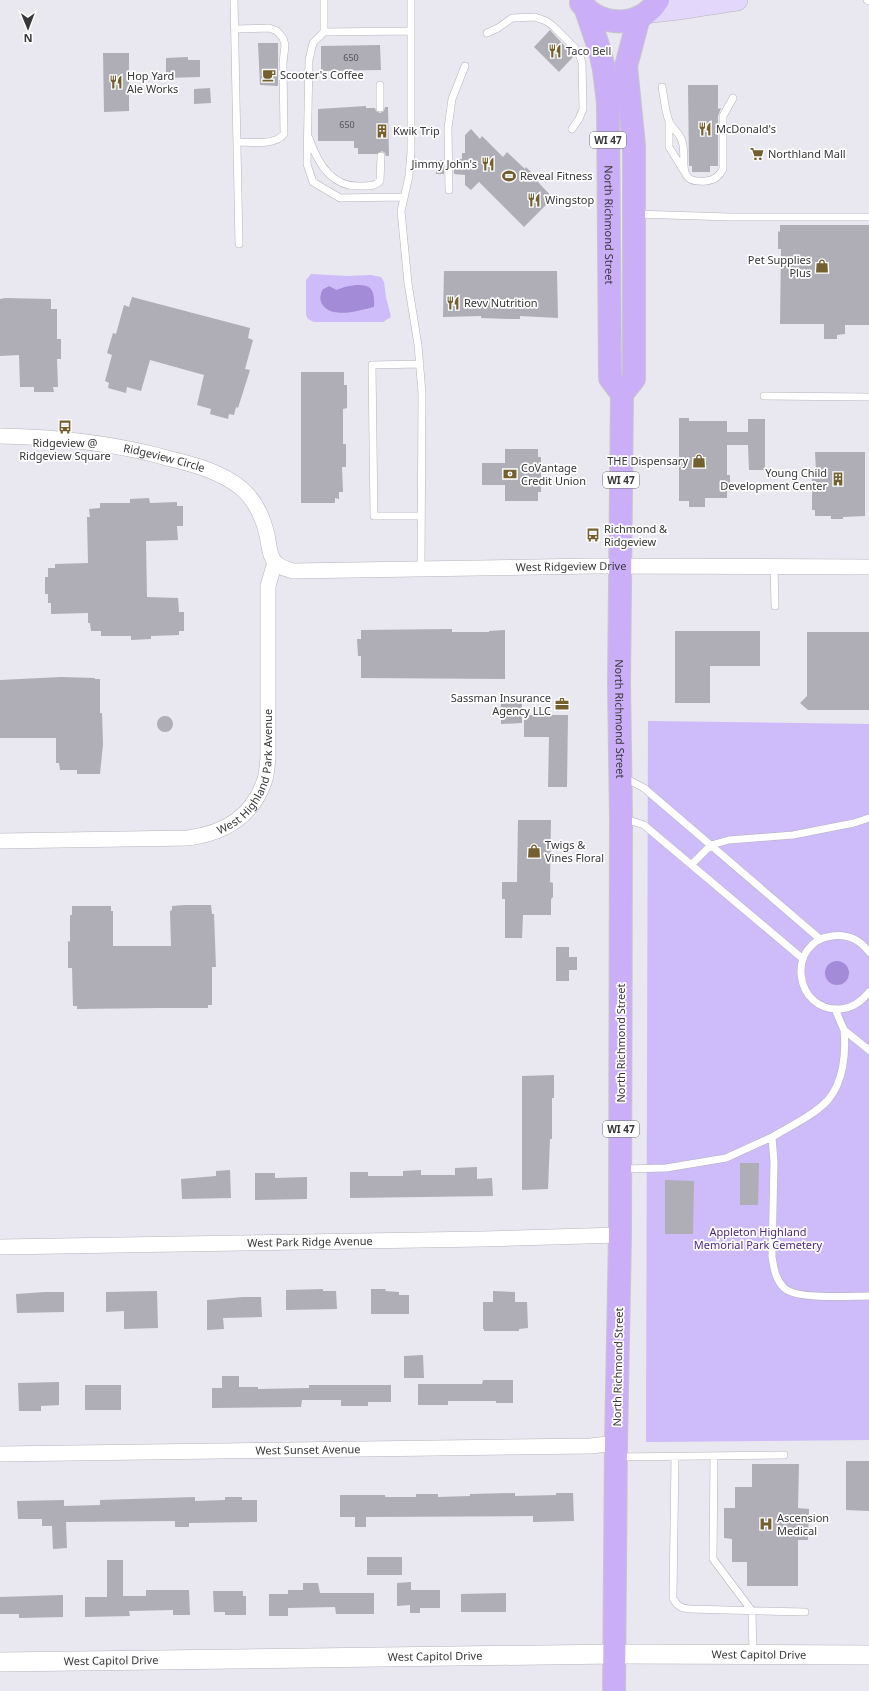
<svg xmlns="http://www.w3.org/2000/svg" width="869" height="1691" font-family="'Noto Sans',sans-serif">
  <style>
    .green { fill: #cebbf9; fill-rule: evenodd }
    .water { fill: #a48bd8 }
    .building { fill: #afadb5 }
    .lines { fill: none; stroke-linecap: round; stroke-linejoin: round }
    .service-casing { stroke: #b6b4bc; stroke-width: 8 }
    .minor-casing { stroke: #b6b4bc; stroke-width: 16 }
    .tertiary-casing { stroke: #b6b4bc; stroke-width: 20 }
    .secondary-casing { stroke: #b6b4bc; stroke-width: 22 }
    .primary-casing { stroke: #c7c7c8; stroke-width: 24 }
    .service { stroke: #fff; stroke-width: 7 }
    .minor { stroke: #fff; stroke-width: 15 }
    .tertiary { stroke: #fff; stroke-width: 19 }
    .secondary { stroke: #e4d7fc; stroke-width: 21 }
    .primary { stroke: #caaff8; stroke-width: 22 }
    .labels { text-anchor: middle; stroke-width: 3.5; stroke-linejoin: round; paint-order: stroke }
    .number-label { font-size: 9px; fill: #555458 }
    .shield { fill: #fff; stroke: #737274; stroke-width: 1 }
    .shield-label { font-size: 10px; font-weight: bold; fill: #373639 }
    .poi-label { font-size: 11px; fill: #373639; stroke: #fff; text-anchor: start }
    .street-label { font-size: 11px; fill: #373639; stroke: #fff }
    .park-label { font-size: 11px; fill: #4d2882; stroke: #fff }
  </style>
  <rect width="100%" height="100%" fill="#e9e7ef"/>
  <path class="green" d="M311,274L347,276L371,275L381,277L384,282L386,297L391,317L383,322H314L308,319L306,315V280ZM329,286L337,290L371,289L374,297V307L336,313L321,301L320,295L323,289Z
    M648,721L869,724V1440L646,1442Z"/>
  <path class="water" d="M329,286L337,290C344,286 364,282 370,288C375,293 374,301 374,307C360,310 332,320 322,304C319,298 320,294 323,289Z
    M825 973a12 12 0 1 1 24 0a12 12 0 1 1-24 0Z"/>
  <path class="building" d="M550,30L574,56L559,72L534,47Z
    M258,43H278V86L260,85Z
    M380,45L381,70L321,71V46Z
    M103,53H129V111L104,112Z
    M188,57V60H200V77L166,78V58Z
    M688,85H718V109L721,108L718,116V166H710V172H692V166H689Z
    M210,88L211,103L194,104V89Z
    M366,106V108H375L376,111L380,113L384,111L385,107H388L389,156H386L385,153L382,151L377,154H358V148H354V141H318V109Z
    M471,129L480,139L482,136L503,157L507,152L525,169L526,167L539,180L537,181L553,198L524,227L479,182L471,190L465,185V175L454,174V160L462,159V153H465V135Z
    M436,160H444V174H436Z
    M780,225H869V325H845V334L837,335V339H824V324H780L781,249H778V231L780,232Z
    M444,271H557L558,318L520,316V319H508L481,318V316L443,317Z
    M132,297L250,328L248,338L253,340L245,369L250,370L238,408L236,407L234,415L229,414L228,419L210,414L211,409L197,405L204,375L150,360L141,391L127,387L126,393L108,388L109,383L105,381L112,355L107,353L113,333L116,334L124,305L129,307Z
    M5,298L51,299V309H57V339H61V359H57L58,387H53L54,392H34V387H20L19,355L0,356V299Z
    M301,372H344V385H347V408L343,409V444H346V467H342L343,492H339V499L335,498V503H301Z
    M679,418H689V421H727V432H748V419H765V470H749L748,445H727V475H730V488H727V498H705V507H689V501H679Z
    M505,449H538V457H541V492H538V501H505V485H482V463H505Z
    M815,452H865V516L843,517V519H831V516H815V510H812V471H816Z
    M149,498L150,503L177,502V506H183V526H177L178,540L146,541L147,597L178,598L179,612H184V631H179V635L151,636V639L131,640V636H101V631H91L90,623H88V613L51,614V603H48V594H45V577H48V568H55V564L88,563L87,517H90L89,509L100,508V503H130V499Z
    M452,629V632H489V631L505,630V679L361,678V656H358L357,639H361V630Z
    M675,631H760V666H710V703H675Z
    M807,632H869V710H808L800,703L807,696Z
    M61,677L95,678V679H100V713H102L103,744L100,774H77V770H60L59,763H56V738H0V680Z
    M501,695H522V723L501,724Z
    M524,715H568L567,787H548L549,737H524Z
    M157 724a8 8 0 1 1 16 0a8 8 0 1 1-16 0Z
    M518,820H551L550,882L553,883V897L551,899V915H523L522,938H505V899H502V882H517Z
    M185,905H211L212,914H214L216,967H212V1005H208V1008H159L77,1009V1006H73L72,968H68V941L70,942V915H72V906H111V911H113V946H171L170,911L172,910V906Z
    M556,947H569V957H577V970H569V981H556Z
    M554,1075V1098H552V1139H550L548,1189L522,1190V1076Z
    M740,1163H759L758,1205H740Z
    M477,1167V1179L492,1178L493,1196L350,1198V1172H368V1176H403V1171L421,1170V1175H455V1168Z
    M230,1170L231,1198L182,1199L181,1179L216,1176V1171Z
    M255,1173H275V1178L307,1177V1199L255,1200Z
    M665,1180L694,1181L693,1234H665Z
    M323,1289V1291H336L337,1309L286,1310V1290Z
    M371,1289H386L385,1291L399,1292V1295H409V1314H371Z
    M157,1291L158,1328L124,1329V1311L106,1312V1292Z
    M493,1291L515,1292V1302H527L528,1328L519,1329V1331H484V1329H483V1302H493Z
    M45,1292H64V1312L17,1313L16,1294Z
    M243,1297H261L262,1317L223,1318L224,1329L207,1330V1300Z
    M423,1355L424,1378H404V1356Z
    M222,1376H239V1387H258V1389L309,1388V1385H391V1402H368V1406H341V1400H302L301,1407L212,1408V1388H222Z
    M483,1380H513V1403H496V1401H448V1405H418V1384H482Z
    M59,1382V1405L41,1406V1411H19L18,1383Z
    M85,1385H121V1410H85Z
    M846,1461H869V1511L846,1510Z
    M752,1464H799L798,1508L809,1509L808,1540H798V1586H747V1562H732V1539L724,1538V1508H735V1487H752Z
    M515,1493V1496L556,1495V1493H573L574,1521L533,1522V1516L366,1517V1527H355V1517H340V1495H385V1497H416V1494H438V1497L470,1496V1494Z
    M195,1497V1501L225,1500V1497H242V1500H257V1522L189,1523V1527H175V1521L66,1522L67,1548L53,1549L52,1526H42V1519H18L17,1501L64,1500V1506L100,1505V1500Z
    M367,1557H402V1575H367Z
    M107,1560H123V1596H146V1590H189L190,1615H173V1610L129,1611L130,1616L85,1617V1597H107Z
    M411,1582V1590H440V1608H420V1613H410V1605L397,1606V1583Z
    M303,1583H318L320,1593H374V1614H336L335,1607L288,1608V1616H269V1594H288V1590H303Z
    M213,1591H243V1596H246V1615H225V1612H214Z
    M506,1593V1612H461V1594Z
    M63,1595V1617L19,1618V1614H0V1597Z"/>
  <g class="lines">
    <g class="service-casing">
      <path id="service" d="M234,0L239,244
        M324,0V32L411,31
        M411,0V152L409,176L401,211L408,283L418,345L422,393L421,569
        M867,0L869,1
        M235,29L269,28L277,31L283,38L285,45L283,63L284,134C274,146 252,142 237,142
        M324,32L313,43L309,60L307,164L313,182L340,198L403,197
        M487,33L498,28L512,18L535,17L546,21L553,26L575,48L580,56L582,63L583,109L579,119L572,129
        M380,85V108
        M662,87C664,97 665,111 669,121C671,128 680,133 682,141C688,160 674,184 706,181C715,180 719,176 723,169V116L733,98
        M669,122V147L684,171
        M309,138C317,162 331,187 359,186C367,186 374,187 380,181L381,156
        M449,190L448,128L452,99L465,66
        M635,214L730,217H869
        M420,364L372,365L374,516H421
        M764,396L869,397
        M774,565L775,606
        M623,777L644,788L820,939
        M623,818L644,825L803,959
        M692,864L711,845L729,840L793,835L854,823L869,818
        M869,952C860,940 847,934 832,936C786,942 793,1012 841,1009C853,1008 862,1001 869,992
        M835,1009L844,1030L869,1050
        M844,1030C846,1052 844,1081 828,1100C813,1116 790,1126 772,1137L774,1162L772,1257C774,1268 775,1279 784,1288C797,1300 850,1296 869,1296
        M623,1169L666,1168L726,1158L772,1137
        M714,1456L713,1559L752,1611L753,1654
        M618,1457L784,1455
        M675,1457L673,1598C677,1606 680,1608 690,1609L805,1612"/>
    </g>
    <g class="minor-casing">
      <g id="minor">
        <path id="s1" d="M0,436C59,437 115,443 171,459C196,465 221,472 241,488C255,500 263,517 267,535C269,544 269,554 274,561C279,567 286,569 293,571L593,566L869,567"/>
        <path id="s2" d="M0,841L188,838C225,833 253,817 265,779C267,773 267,765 268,758V586L275,562"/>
        <path id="s3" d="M0,1247L483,1239L620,1235"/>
        <path id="s4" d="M0,1454L591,1446L616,1443"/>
      </g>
    </g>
    <g class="tertiary-casing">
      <g id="tertiary">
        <path id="s5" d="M0,1662L615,1654L869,1655"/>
      </g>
    </g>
    <g class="secondary-casing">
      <path id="secondary" d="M648,12C678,11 707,4 737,0"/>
    </g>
    <g class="primary-casing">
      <g id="primary">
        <path d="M581,3C601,28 641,28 658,0"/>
        <path id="s6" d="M585,7L600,51L604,70L608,103L610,378L622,394L619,684L621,817L620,1235L616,1443L614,1691"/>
        <path d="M622,394L634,379V146L626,66L639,17"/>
      </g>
    </g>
    <use href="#service" class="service"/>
    <use href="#minor" class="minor"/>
    <use href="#tertiary" class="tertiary"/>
    <use href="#secondary" class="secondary"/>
    <use href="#primary" class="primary"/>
  </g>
  <defs>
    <g id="restaurant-bare" transform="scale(1.08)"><path d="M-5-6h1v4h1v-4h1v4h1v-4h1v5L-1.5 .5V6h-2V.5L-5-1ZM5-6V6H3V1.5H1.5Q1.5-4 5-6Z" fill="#74602f" stroke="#fff" stroke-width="2.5" paint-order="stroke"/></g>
    <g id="cafe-bare" transform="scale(1.08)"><path d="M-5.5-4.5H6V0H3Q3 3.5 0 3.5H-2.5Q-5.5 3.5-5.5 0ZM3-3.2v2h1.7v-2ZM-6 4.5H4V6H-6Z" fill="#74602f" stroke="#fff" stroke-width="2.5" paint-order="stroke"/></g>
    <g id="building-bare" transform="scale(1.08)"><path d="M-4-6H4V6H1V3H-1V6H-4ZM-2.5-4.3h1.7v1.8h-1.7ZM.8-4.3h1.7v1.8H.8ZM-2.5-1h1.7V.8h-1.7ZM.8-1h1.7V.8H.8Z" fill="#74602f" stroke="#fff" stroke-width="2.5" paint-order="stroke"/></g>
    <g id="supermarket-bare" transform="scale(1.08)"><path d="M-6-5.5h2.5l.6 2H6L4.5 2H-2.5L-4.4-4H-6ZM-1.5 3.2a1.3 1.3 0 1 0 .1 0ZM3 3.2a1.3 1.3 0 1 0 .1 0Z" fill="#74602f" stroke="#fff" stroke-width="2.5" paint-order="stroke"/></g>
    <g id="stadium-bare" transform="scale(1.08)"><path d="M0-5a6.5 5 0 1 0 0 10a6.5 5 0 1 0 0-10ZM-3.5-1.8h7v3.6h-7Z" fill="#74602f" stroke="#fff" stroke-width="2.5" paint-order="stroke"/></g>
    <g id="shop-bare" transform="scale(1.08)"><path d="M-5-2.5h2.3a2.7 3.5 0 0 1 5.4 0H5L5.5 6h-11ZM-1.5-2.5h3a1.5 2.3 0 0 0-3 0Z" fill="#74602f" stroke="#fff" stroke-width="2.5" paint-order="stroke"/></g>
    <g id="bus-bare" transform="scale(1.08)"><path d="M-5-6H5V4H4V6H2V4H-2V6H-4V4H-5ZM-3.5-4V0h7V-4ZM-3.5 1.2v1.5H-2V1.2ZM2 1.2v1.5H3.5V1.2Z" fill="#74602f" stroke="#fff" stroke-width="2.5" paint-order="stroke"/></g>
    <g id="bank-bare" transform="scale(1.08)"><path d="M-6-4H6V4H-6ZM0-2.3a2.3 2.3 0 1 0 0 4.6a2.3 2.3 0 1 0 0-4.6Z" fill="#74602f" stroke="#fff" stroke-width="2.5" paint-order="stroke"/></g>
    <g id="office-bare" transform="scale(1.08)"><path d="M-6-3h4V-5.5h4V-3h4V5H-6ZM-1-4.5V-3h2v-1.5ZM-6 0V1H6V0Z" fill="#74602f" stroke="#fff" stroke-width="2.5" paint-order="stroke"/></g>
    <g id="hospital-bare" transform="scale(1.08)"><path d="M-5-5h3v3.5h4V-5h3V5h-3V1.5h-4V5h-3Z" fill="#74602f" stroke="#fff" stroke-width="2.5" paint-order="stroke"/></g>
  </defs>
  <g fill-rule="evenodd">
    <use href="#restaurant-bare" x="555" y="51"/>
    <use href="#cafe-bare" x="269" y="75"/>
    <use href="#restaurant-bare" x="116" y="82"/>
    <use href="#restaurant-bare" x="705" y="129"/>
    <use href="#building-bare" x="382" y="131"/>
    <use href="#supermarket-bare" x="757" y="154"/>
    <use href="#restaurant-bare" x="488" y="164"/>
    <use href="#stadium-bare" x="509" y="176"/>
    <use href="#restaurant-bare" x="534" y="200"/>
    <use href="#shop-bare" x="822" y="266"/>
    <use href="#restaurant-bare" x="453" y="303"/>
    <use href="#bus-bare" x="65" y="427"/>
    <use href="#shop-bare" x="699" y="461"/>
    <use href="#bank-bare" x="510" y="474"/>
    <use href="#building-bare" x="838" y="479"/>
    <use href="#bus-bare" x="593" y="535"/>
    <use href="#office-bare" x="562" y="704"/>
    <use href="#shop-bare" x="534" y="851"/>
    <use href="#hospital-bare" x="766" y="1524"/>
  </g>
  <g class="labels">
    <g class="number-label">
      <text x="351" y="61">650</text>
      <text x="347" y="128">650</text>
    </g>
    <g class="shield">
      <rect x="590" y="132" width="36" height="16" rx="3"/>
      <rect x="603" y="472" width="36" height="16" rx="3"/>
      <rect x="603" y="1121" width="36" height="16" rx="3"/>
    </g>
    <g class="shield-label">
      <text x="608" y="144">WI 47</text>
      <text x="621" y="484">WI 47</text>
      <text x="621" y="1133">WI 47</text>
    </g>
    <g class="poi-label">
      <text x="566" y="55">Taco Bell</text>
      <text x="280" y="79">Scooter's Coffee</text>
      <text x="127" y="80">Hop Yard<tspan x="127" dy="13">Ale Works</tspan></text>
      <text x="716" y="133">McDonald's</text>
      <text x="393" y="135">Kwik Trip</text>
      <text x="768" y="158">Northland Mall</text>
      <text x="477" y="168" text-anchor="end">Jimmy John's</text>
      <text x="520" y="180">Reveal Fitness</text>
      <text x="545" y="204">Wingstop</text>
      <text x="811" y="264" text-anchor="end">Pet Supplies<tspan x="811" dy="13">Plus</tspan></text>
      <text x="464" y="307">Revv Nutrition</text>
      <text x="65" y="447" text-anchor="middle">Ridgeview @<tspan x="65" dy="13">Ridgeview Square</tspan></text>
      <text x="688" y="465" text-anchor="end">THE Dispensary</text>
      <text x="521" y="472">CoVantage<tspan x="521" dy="13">Credit Union</tspan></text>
      <text x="827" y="477" text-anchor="end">Young Child<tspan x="827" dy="13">Development Center</tspan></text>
      <text x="604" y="533">Richmond &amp;<tspan x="604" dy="13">Ridgeview</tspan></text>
      <text x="551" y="702" text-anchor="end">Sassman Insurance<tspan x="551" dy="13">Agency LLC</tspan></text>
      <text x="545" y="849">Twigs &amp;<tspan x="545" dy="13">Vines Floral</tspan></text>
      <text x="777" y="1522">Ascension<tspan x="777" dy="13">Medical</tspan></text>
    </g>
    <g class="street-label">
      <text dy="4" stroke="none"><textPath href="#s6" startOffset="221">North Richmond Street</textPath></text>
      <text dy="4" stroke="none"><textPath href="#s1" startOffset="166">Ridgeview Circle</textPath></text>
      <text dy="4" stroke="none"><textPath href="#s1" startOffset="631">West Ridgeview Drive</textPath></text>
      <text dy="4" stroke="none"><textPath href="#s6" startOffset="719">North Richmond Street</textPath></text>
      <text dy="4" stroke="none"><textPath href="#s2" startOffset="290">West Highland Park Avenue</textPath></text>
      <text transform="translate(621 1043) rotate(-90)" y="4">North Richmond Street</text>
      <text dy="4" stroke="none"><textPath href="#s3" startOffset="310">West Park Ridge Avenue</textPath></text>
      <text transform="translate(618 1367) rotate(-89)" y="4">North Richmond Street</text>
      <text dy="4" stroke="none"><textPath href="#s4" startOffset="308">West Sunset Avenue</textPath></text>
      <text dy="4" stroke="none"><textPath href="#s5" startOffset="759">West Capitol Drive</textPath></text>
      <text dy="4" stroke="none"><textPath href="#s5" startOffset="435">West Capitol Drive</textPath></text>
      <text dy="4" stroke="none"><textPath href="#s5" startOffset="111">West Capitol Drive</textPath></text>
    </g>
    <g class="park-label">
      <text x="758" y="1236">Appleton Highland<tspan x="758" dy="13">Memorial Park Cemetery</tspan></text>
    </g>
  </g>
  <g transform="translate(28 28) rotate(179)" stroke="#ffffff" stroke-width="3" paint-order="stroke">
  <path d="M0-3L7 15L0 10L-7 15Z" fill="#373639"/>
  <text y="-6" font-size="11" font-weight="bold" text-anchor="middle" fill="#373639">N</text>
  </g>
</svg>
